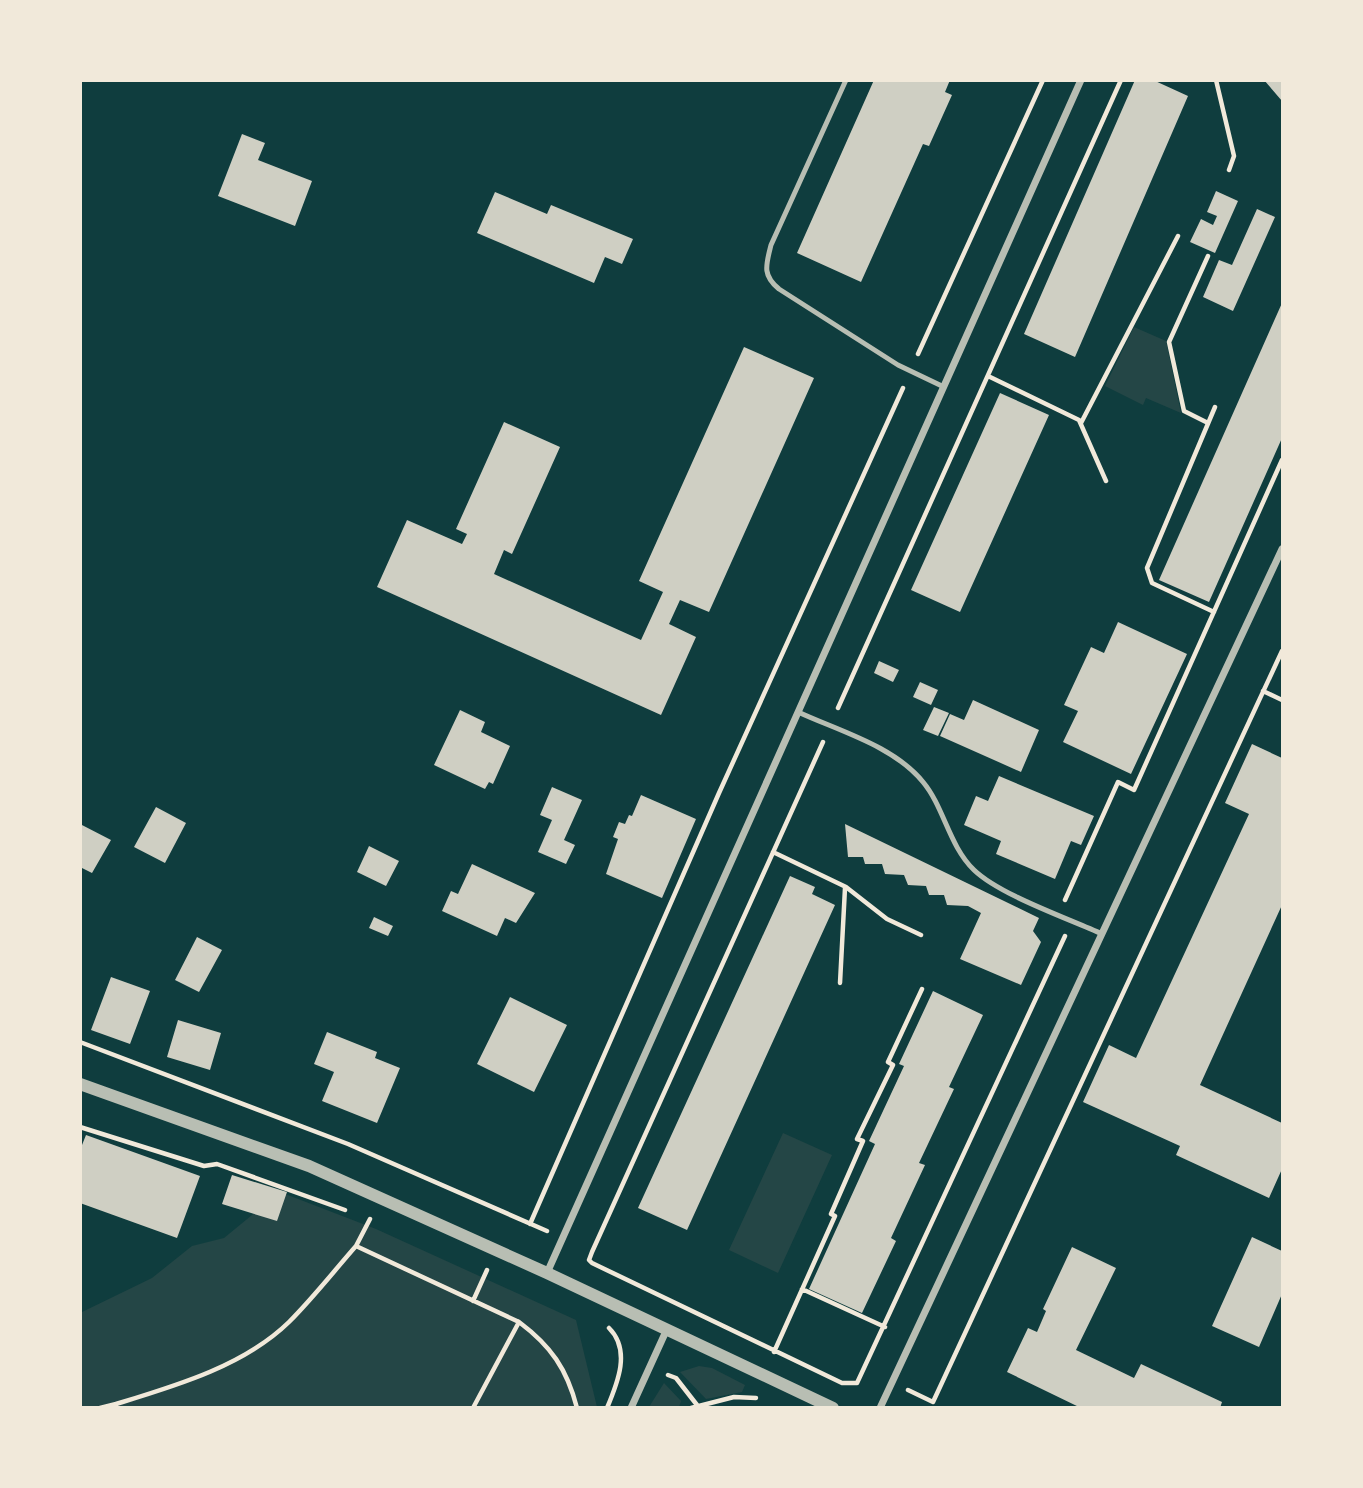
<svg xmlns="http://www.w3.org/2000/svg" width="1363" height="1488" font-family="Ubuntu,sans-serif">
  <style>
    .green { fill: #244646 }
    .building { fill: #cfcfc3 }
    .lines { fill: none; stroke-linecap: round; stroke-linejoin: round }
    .path { stroke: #f1e9da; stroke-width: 4.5 }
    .service { stroke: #b8beb3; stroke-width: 5 }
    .minor { stroke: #b8beb3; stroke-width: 7 }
    .tertiary { stroke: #b8beb3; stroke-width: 12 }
  </style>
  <rect width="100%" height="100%" fill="#0f3d3e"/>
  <path class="green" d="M1134,327L1166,341L1181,413L1146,398L1143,405L1105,386Z
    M783,1133L832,1155L778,1273L729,1250Z
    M280,1192L376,1229L576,1320L597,1407H81L80,1313L152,1278L192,1246L224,1238Z
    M699,1366L712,1368L745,1385L742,1392L706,1399L680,1372Z
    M664,1383L681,1401L679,1407H649Z"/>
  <path class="building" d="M874,80H950L945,92L952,95L929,146L923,144L861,282L797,253Z
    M1135,80H1153L1188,96L1075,357L1024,334Z
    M1264,80H1282V101Z
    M242,134L265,143L258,160L312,181L295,226L218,196Z
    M1216,191L1238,201L1215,253L1190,242L1201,219L1213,225L1217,216L1207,212Z
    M495,192L547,214L551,205L633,239L622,264L605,257L594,283L477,233Z
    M1257,209L1275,217L1233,311L1203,297L1219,260L1232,265Z
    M1282,303V438L1209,602L1159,580Z
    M744,347L814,378L709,612L680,600L669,624L696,637L661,715L377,587L407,520L462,544L467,534L456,529L504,422L560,447L512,554L504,550L494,574L641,640L663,592L639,581Z
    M1000,393L1049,415L960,612L911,590Z
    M1118,622L1187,654L1131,774L1063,742L1078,711L1064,705L1091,647L1104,653Z
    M879,661L899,670L893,682L874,673Z
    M920,682L938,690L931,705L913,697Z
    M973,700L1039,730L1021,772L940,736L950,714L964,720Z
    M934,707L949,713L938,736L923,730Z
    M460,710L485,722L481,732L510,746L493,784L489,782L485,789L434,765Z
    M1252,744L1282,758V905L1200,1085L1282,1123V1169L1269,1198L1176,1155L1180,1146L1083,1102L1109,1045L1136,1058L1249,814L1225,803Z
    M999,776L1094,816L1081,845L1071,841L1055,879L996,854L1001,841L964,825L976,796L988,801Z
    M552,787L582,800L564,840L575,845L566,864L538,852L552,820L540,815Z
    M641,795L696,819L662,898L606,874L618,839L613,837L619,822L625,824L629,815L632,816Z
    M156,807L186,823L165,863L134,847Z
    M80,824L111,840L92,873L80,867Z
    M845,824L1039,918L1033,931L1041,942L1021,985L960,959L981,913L968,906L947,905L944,895H929L926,886L908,885L904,875L885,874L882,864H865L863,857H848Z
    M369,846L399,861L386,886L357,872Z
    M472,864L535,893L516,923L505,918L497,936L442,911L451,891L458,894Z
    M790,876L815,887L812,894L835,905L687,1230L638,1208Z
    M374,917L393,926L388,936L369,928Z
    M197,937L222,950L199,992L175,980Z
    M111,977L150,991L130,1044L91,1030Z
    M933,991L983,1015L949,1087L954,1089L919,1163L925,1165L891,1238L896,1241L862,1313L809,1289L875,1144L869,1141L904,1066L899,1064Z
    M510,997L567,1025L534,1092L477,1064Z
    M178,1020L221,1033L210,1070L167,1057Z
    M327,1032L377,1052L375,1058L400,1068L377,1123L322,1101L334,1072L314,1064Z
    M86,1135L200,1176L177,1238L80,1203V1150Z
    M232,1175L287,1192L277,1221L222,1204Z
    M1252,1237L1282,1251V1294L1259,1347L1212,1326Z
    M1072,1247L1116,1268L1076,1350L1134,1378L1141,1364L1222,1402L1220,1408H1081L1007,1372L1028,1328L1037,1332L1046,1311L1043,1309Z"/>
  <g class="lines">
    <path class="path" d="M1216,80L1234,156L1229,170
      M918,354L1043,80
      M988,376L1079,420L1106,481
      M1081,423L1178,236
      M1208,423L1184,411L1169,342L1208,256
      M1214,612L1152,583L1147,568L1215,407
      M1263,691L1282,700
      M838,708L1121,80
      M823,742L592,1252L589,1260L592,1263L842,1383H857L1065,936
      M773,852L846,887L887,919L921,935
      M1065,900L1118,782L1134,790L1282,460
      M840,983L845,888
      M80,1042L348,1144L547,1231
      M80,1127L204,1166L217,1164L345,1210
      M530,1224L719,793L903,388
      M356,1246L370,1219
      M802,1289L885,1327
      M473,1301L487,1270
      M519,1322C551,1346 567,1369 577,1408
      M774,1352L835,1216L831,1214L863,1141L857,1139L893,1065L888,1062L922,989
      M668,1375L676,1378L697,1405
      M908,1390L933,1402L1282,651
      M100,1408L116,1404
      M116,1408V1404C175,1386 244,1366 289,1322C313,1298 334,1271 356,1246L519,1322L473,1408
      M607,1408C618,1382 631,1350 609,1328
      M691,1408L734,1397L756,1398"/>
    <path class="service" d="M846,80L771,245C766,265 762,275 779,289L898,365L944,387
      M798,712C839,731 894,746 923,782C944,807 949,846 974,870C1000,895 1067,918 1102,934"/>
    <path class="minor" d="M547,1273L1081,80
      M631,1408L667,1329
      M880,1408L1282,549"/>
    <path class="tertiary" d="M80,1084L309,1166L547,1273L833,1408"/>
  </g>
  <rect width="1363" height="1488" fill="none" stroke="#f1e9da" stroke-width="164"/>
</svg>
